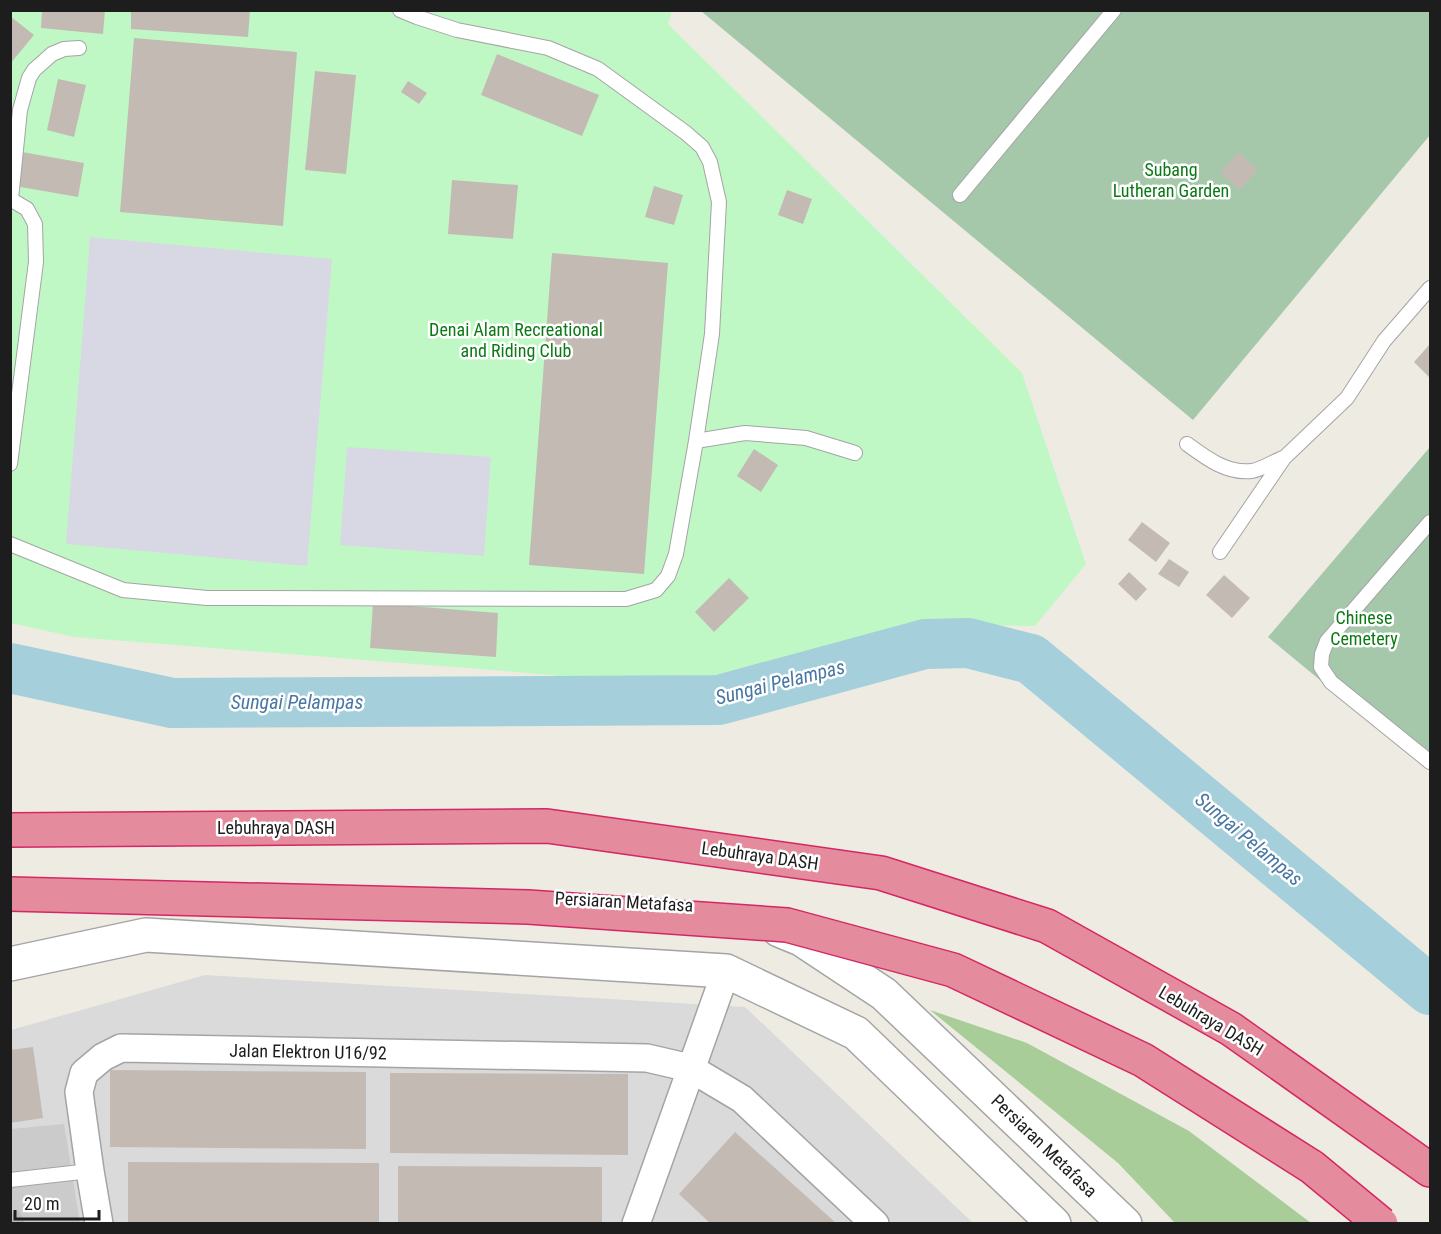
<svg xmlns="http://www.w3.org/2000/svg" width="1441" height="1234" font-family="'Roboto Condensed',sans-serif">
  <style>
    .residential { fill: #dbdada }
    .religious { fill: #cbcbcb }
    .forest { fill: #a8cd99 }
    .cemetery { fill: #a5c7aa }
    .park { fill: #c0f8c5 }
    .plaza { fill: #d8d8e4 }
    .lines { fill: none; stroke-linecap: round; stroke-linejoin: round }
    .river { stroke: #a4cfdb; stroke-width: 50 }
    .building { fill: #c3bab3 }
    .service-casing { stroke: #a4a4a4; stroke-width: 16 }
    .minor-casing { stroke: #a4a4a4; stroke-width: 30 }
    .tertiary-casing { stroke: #a4a4a4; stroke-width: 36 }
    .motorway-casing { stroke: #d52764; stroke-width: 36 }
    .service { stroke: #fff; stroke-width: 14 }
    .minor { stroke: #fff; stroke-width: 27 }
    .tertiary { stroke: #fff; stroke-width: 33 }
    .motorway { stroke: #e48c9d; stroke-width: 33 }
    .motorway-bridge-casing { stroke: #d52764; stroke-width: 36; stroke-linecap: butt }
    .motorway-bridge { stroke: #e48c9d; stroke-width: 33 }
    .labels { text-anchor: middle; stroke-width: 5; stroke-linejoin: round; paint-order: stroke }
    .park-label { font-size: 18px; fill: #0d7916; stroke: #fff }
    .street-label { font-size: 18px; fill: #1d1d1d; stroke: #fff }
    .water-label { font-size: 20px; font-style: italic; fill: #4977a3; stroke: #fff }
  </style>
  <rect width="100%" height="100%" fill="#eeebe3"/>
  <path class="residential" d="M205,975L745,1007L973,1223L11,1224V1030Z"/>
  <path class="religious" d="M64,1124L80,1223L11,1224V1129Z"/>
  <path class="forest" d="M930,1010L1027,1043L1189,1131L1311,1223H1175L1118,1163Z"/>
  <path class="cemetery" d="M701,11H1430V135L1193,420Z
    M1430,447V771L1268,637Z"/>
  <path class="park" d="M11,11H672L668,24L1022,373L1086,564L1035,626L912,625L712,690L516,672L74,637L11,623Z"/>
  <path class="plaza" d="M90,237L332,259L307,566L66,544Z
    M347,447L491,457L484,556L340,545Z"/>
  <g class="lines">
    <path class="river" d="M10,668L172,703L719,700L925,644L968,643L1031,659L1430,990"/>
  </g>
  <path class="building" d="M42,10H105L103,34L41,28Z
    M131,10H250L248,37L131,29Z
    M10,16L34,35L10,64Z
    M134,38L297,52L283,226L120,212Z
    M497,54L599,95L582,136L481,95Z
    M315,71L356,75L346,174L305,170Z
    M58,79L86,85L74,137L47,130Z
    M408,81L427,93L419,104L401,92Z
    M22,152L84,163L78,197L15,186Z
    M1238,152L1258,170L1240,190L1220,173Z
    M452,180L518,185L513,239L448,234Z
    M654,186L683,195L674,225L645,217Z
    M787,190L812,199L803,224L778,215Z
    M552,253L668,263L644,574L529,565Z
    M1430,344V378L1414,362Z
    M754,449L778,465L761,492L737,476Z
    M1142,522L1170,543L1156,562L1128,540Z
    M1169,559L1189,572L1179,587L1158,574Z
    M1129,572L1147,589L1136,601L1118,584Z
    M1224,575L1250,598L1232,618L1206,595Z
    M729,578L749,598L714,632L695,612Z
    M373,603L498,613L496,657L370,648Z
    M33,1047L43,1118L10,1123V1050Z
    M110,1070L366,1072V1149L110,1147Z
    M390,1073L628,1074V1155L390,1153Z
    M735,1132L837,1224H711L679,1194Z
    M128,1162L379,1163V1224H128Z
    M398,1166L602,1167V1224H398Z
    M18,1210L26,1224H10V1214Z"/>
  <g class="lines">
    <g class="service-casing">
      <path id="service" d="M960,195L1114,10
        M10,199L27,209L35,224L36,262L10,464
        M11,199L20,110L29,78L34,70L52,54L64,49L79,48
        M696,441L745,433L806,438L855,453
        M1187,444C1206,458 1227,474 1252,471C1262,469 1273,462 1283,458
        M1430,522L1327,641L1322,654L1321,667L1331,682L1430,762
        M10,544L123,590L207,598L626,599L656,590L668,576L676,554L696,441L712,334L719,202L710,162L702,147L686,133L598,69L548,48L457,30L417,17L400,10
        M1220,552L1284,458L1347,398L1384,341L1430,288
        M10,1180L90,1171"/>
    </g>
    <g class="minor-casing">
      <path id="minor" d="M99,1224L90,1171L79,1092L84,1073L103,1057L121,1048L647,1058L690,1068L742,1099L875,1224
        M636,1224L726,971"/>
    </g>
    <g class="tertiary-casing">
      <path id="tertiary" d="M779,930L801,939L884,994L1125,1224
        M10,964L146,935L726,971L856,1033L1054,1224"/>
    </g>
    <g class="motorway-casing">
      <path id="motorway" d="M10,830L547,826L881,873L1047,926L1231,1029L1430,1170"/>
    </g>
    <use href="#service" class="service"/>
    <use href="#minor" class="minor"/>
    <use href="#tertiary" class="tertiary"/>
    <use href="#motorway" class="motorway"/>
    <g class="motorway-bridge-casing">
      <path id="motorway-bridge" d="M10,894L528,907L787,925L953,970L1143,1060L1312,1167L1381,1224"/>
    </g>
    <use href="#motorway-bridge" class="motorway-bridge"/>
  </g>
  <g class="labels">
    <g class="park-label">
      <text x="1171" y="176">Subang<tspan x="1171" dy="21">Lutheran Garden</tspan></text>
      <text x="516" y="336">Denai Alam Recreational<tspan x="516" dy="21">and Riding Club</tspan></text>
      <text x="1364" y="624">Chinese<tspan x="1364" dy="21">Cemetery</tspan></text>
    </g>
    <g class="street-label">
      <text x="276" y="834">Lebuhraya DASH</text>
      <text transform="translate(760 856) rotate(8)" y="6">Lebuhraya DASH</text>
      <text transform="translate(624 902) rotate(3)" y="6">Persiaran Metafasa</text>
      <text transform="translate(1211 1021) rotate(31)" y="6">Lebuhraya DASH</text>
      <text transform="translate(308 1052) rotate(1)" y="6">Jalan Elektron U16/92</text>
      <text transform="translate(1044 1146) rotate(44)" y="6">Persiaran Metafasa</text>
    </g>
    <g class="water-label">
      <text transform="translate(780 682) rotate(-14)" y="7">Sungai Pelampas</text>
      <text x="297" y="709">Sungai Pelampas</text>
      <text transform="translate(1249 839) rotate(40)" y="7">Sungai Pelampas</text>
    </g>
  </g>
  <rect width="1441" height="1234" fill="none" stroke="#1d1d1d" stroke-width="24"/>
  <path d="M15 1210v9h84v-9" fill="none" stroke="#1d1d1d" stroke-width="3"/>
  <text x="24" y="1210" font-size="18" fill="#1d1d1d" stroke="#ffffff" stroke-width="4.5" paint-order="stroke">20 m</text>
</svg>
